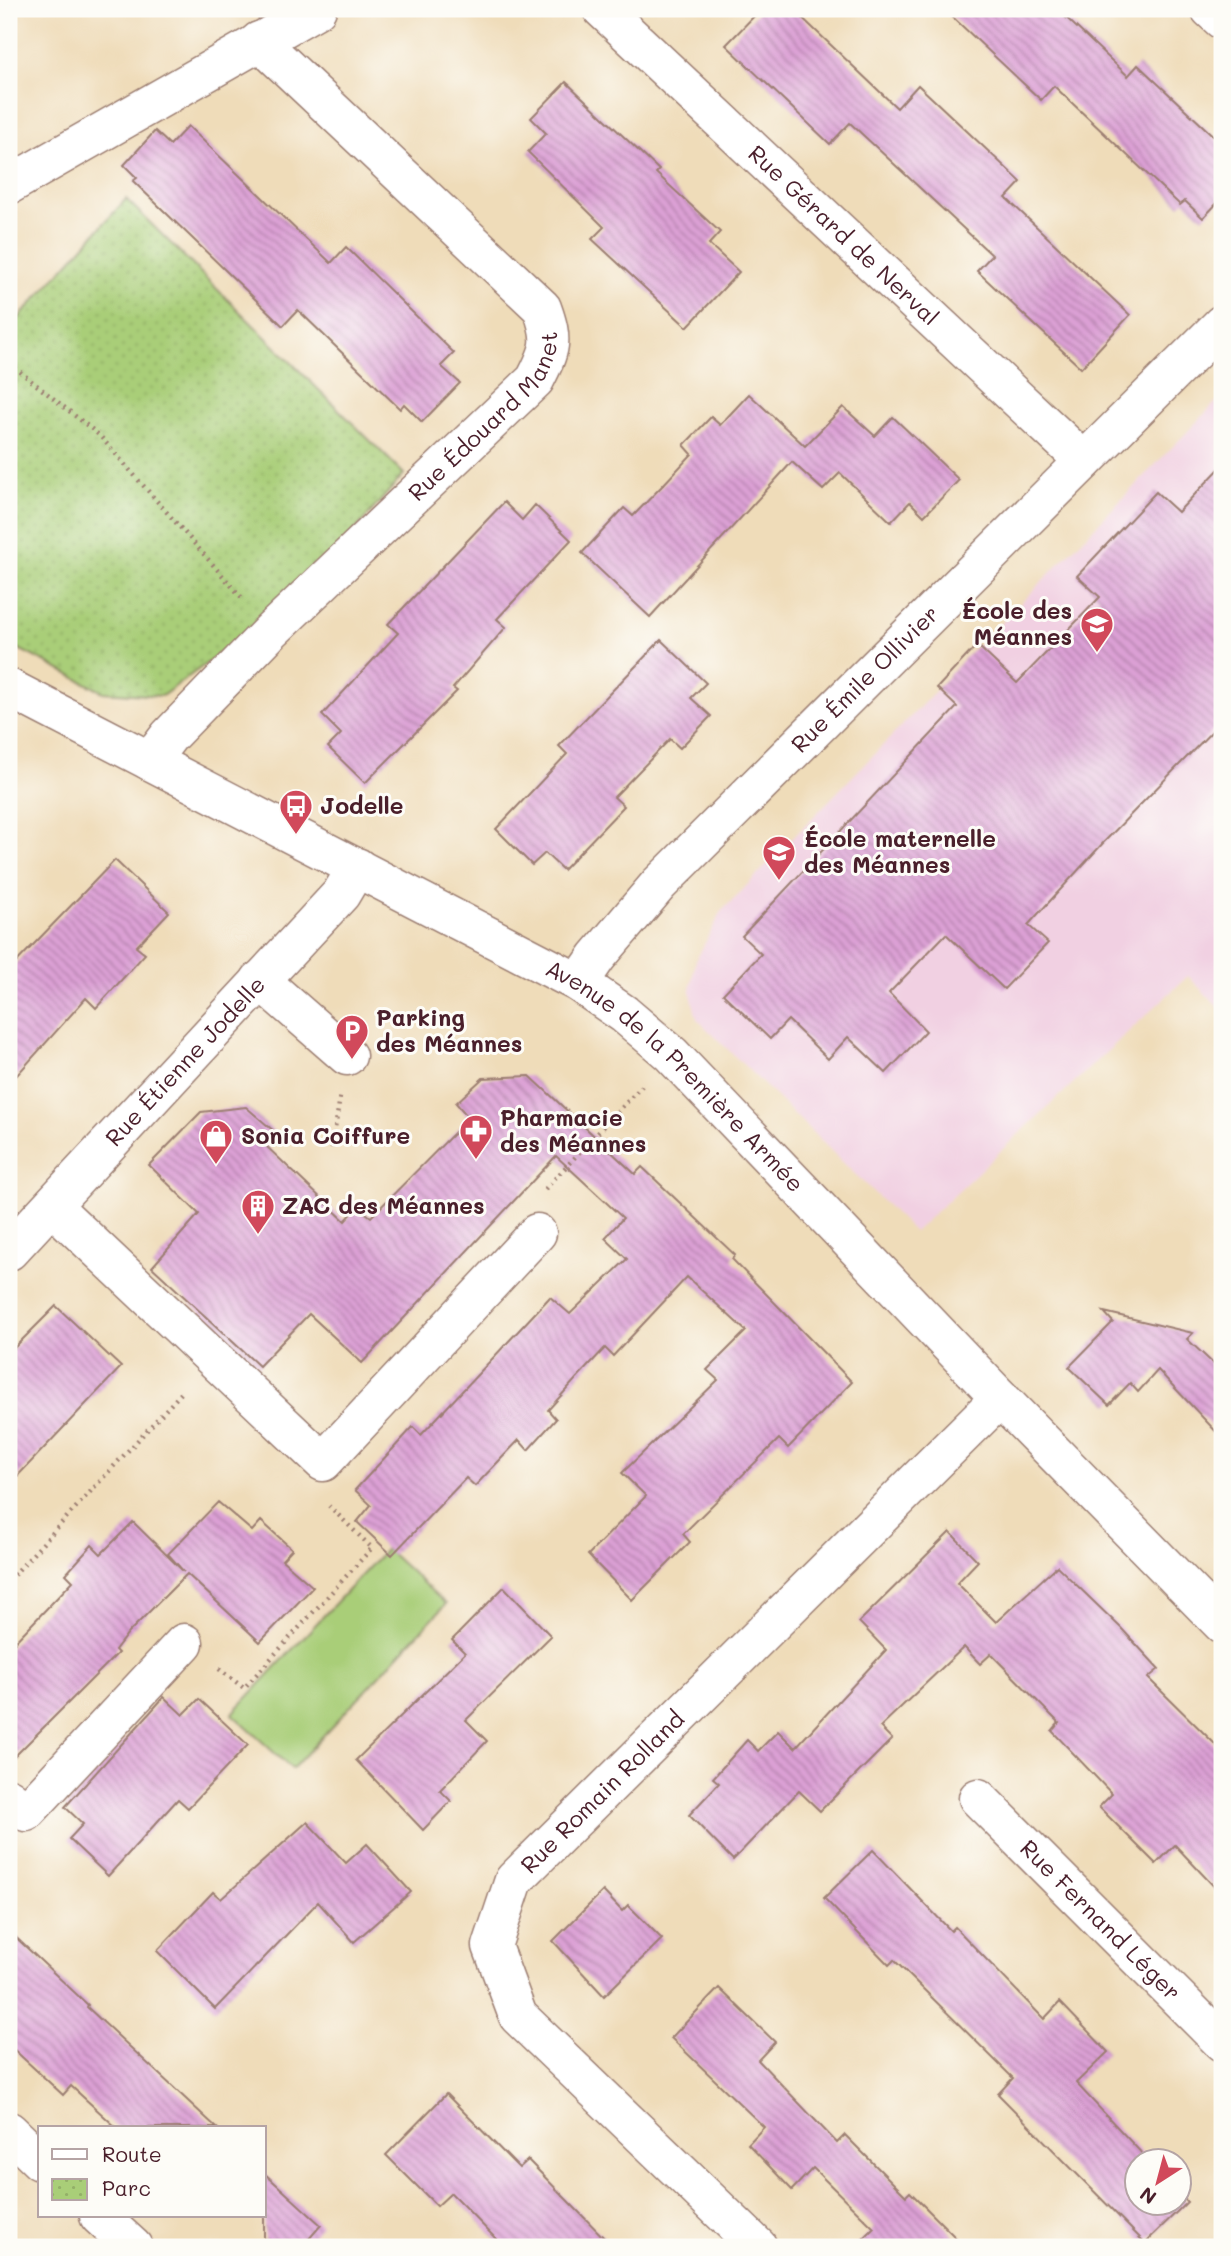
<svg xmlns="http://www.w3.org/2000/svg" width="1231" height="2256" font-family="Mali,sans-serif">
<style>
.built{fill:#f1d0e2}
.grass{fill:#a9ce78;stroke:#7a7652;stroke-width:2}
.park{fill:url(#park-dots);stroke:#7a7652;stroke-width:2}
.building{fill:url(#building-back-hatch)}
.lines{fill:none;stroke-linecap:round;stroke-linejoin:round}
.minor-casing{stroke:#9c7e72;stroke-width:41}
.path{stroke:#9c7e72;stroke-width:4.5;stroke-dasharray:2 5;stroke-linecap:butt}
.minor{stroke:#fff;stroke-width:38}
.labels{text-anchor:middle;stroke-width:6;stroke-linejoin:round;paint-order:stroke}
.street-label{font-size:23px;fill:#4a1f2b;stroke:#fdfcf7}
.poi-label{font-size:23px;font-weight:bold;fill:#4a1f2b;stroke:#fdfcf7;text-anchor:start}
</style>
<defs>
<pattern id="park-dots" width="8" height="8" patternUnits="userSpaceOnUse" patternTransform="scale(1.75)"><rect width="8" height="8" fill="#a9ce78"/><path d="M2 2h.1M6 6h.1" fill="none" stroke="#93b068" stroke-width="1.8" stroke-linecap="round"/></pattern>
<pattern id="building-back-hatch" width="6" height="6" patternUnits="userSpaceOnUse" patternTransform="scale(1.75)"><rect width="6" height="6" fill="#dca0d5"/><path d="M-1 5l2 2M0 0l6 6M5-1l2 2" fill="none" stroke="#b482ad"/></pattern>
</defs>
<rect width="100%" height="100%" fill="#fdfcf7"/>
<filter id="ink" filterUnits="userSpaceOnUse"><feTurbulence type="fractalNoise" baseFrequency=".0143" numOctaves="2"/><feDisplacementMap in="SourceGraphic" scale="14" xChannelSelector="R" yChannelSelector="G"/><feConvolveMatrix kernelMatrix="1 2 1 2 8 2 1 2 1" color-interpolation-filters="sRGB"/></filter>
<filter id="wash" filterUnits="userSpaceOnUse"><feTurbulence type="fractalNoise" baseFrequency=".00686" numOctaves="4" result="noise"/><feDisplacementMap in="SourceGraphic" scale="28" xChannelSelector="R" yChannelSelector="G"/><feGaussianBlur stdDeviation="1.57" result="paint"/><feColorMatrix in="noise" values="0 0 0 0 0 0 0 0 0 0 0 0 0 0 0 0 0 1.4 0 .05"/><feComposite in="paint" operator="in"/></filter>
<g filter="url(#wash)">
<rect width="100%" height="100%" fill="#efdcb9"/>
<path class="built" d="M1222 396V1011L1188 976 914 1232 697 1019 690 990 696 960 722 911Z"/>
<path class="grass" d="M386 1549 446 1604 292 1769 232 1714Z"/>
<path class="park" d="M126 199 404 474 296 598 162 696 103 692 9 644V329Z"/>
<g id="blocks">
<g class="building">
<path d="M761 9H793L897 108 918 85 1021 182 1006 198 1130 315 1081 368 977 271 992 255 850 123 830 144 726 45Z"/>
<path d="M944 9H1057L1128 76 1138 65 1222 144V198L1203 218 1185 201 1180 205 1054 86 1041 100Z"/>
<path d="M566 82 659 170 656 173 720 232 709 244 739 272 687 327 592 239 604 227 528 152 546 133 531 118Z"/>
<path d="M188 126 331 263 346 247 454 353 441 366 460 383 422 422 404 404 400 409 298 310 283 326 133 181 137 178 124 165 155 131 170 145Z"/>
<path d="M749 394 805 446 843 407 875 436 893 417 959 480 924 516 910 502 891 522 840 473 823 490 792 462 650 617 582 553 624 508 633 516 663 485 692 454 684 445 711 417 720 425Z"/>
<path d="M1222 466V721L1104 842 1028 925 1048 943 1004 989 946 934 889 993 926 1031 886 1073 848 1037 828 1059 788 1020 770 1039 723 994 761 954 742 936 957 707 937 688 977 645 1017 683 1100 597 1077 576 1156 492 1178 512Z"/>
<path d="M504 502 522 520 535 505 571 540 497 619 506 627 453 688 457 691 365 783 328 747 341 734 322 715 398 633 388 624Z"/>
<path d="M661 640 706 683 691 698 711 716 680 748 670 739 614 797 624 806 563 870 545 853 532 865 496 829 567 754 559 746Z"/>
<path d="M115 860 169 912 136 947 145 954 96 1008 86 998 9 1084V970Z"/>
<path d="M530 1076 635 1174 642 1167 735 1255 732 1259 852 1382 788 1448 779 1439 683 1534 690 1542 632 1600 588 1555 646 1496 622 1473 718 1380 707 1370 746 1331 687 1277 613 1356 605 1348 576 1379 548 1410 556 1419 528 1450 519 1440 475 1486 466 1478 392 1555 357 1522 371 1505 355 1490 413 1427 421 1435 550 1297 570 1314 627 1259 605 1238 623 1218 556 1156 362 1363 309 1314 259 1366 152 1267 199 1214 149 1165 201 1112 246 1107 276 1133 266 1146 345 1221 358 1207 371 1217 469 1118 456 1103 483 1078Z"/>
<path d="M56 1306 121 1367 9 1485V1353Z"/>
<path d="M1104 1312 1193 1333 1187 1339 1222 1372V1438L1158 1370 1138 1392 1130 1383 1109 1405 1069 1367 1113 1322Z"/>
<path d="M218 1502 252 1531 261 1521 292 1549 282 1560 313 1587 260 1642 187 1574 128 1633 115 1650 118 1653 9 1762V1648L73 1581 66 1574 92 1545 101 1554 133 1522 184 1572 168 1554Z"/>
<path d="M950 1532 978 1561 957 1583 996 1622 1057 1566 1121 1628 1159 1669 1148 1678 1222 1751V1895L1175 1845 1156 1864 1099 1807 1112 1794 1052 1731 1059 1723 991 1654 980 1664 964 1647 880 1727 892 1739 820 1811 799 1791 733 1860 689 1815 719 1783 713 1778 747 1740 758 1751 778 1731 795 1748 886 1650 859 1622Z"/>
<path d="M504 1587 551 1636 466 1720 487 1741 440 1790 451 1801 423 1830 356 1760 465 1653 452 1640Z"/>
<path d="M164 1697 183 1715 199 1699 248 1745 188 1808 178 1799 108 1876 69 1839 83 1824 65 1807Z"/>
<path d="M307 1822 346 1863 367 1844 411 1892 354 1942 318 1902 215 2009 157 1951 213 1892 221 1899Z"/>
<path d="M873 1850 951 1931 955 1927 1044 2019 1060 2002 1108 2052 1076 2083 1149 2161H1137V2203H1179V2193L1187 2202 1145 2243 998 2094 1013 2078 894 1960 889 1965 824 1898Z"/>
<path d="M603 1891 622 1911 628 1905 662 1939 604 1996 553 1941Z"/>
<path d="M9 1931 88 2005 87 2007 217 2128H117L71 2086 63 2095 9 2045Z"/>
<path d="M719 1988 775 2042 758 2060 837 2143 845 2135 906 2196 910 2192 965 2247H855L874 2228 813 2168 792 2190 748 2144 764 2127 671 2038Z"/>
<path d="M446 2094 519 2168 528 2160 613 2247H504L451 2193 437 2206 386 2155Z"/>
<path d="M264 2173 321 2225 302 2247H264Z"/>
</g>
</g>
</g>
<g filter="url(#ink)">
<use href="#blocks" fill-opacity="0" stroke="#9c7e72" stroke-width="2"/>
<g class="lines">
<defs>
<g id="minor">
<path id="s1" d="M602 9 1084 461"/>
<path d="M1210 9 1222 20"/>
<path d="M9 185 317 9"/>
<path id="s2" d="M9 688 579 983 624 1014 671 1054 1000 1398 1222 1624"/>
<path id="s3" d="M150 761 169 736 271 631 535 380C551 349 554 341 542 308L259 41"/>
<path d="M260 980 347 1056"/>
<path id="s4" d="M579 983 597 957 659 884 1222 324"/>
<path d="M52 1206 323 1462 537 1233"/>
<path id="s5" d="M9 1251 341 894 357 867"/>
<path d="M9 1798 26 1812 184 1643"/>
<path id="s6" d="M978 1798 1222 2042"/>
<path d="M9 2131 40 2161"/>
<path d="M99 2216 133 2247"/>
<path id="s7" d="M758 2247 518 2016 492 1946 514 1880 1000 1398"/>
</g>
</defs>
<use href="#minor" class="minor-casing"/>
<g class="path">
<path d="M9 363 99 435 243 599"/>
<path d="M332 1148 340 1097"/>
<path d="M545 1189 642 1086"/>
<path d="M9 1580 184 1390"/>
<path d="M219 1669 244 1688 372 1548 329 1506"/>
</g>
<use href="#minor" class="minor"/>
</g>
</g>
<defs>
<symbol id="school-pin" viewBox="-11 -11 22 30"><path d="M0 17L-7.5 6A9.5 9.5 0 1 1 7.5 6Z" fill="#d1495b" stroke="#fdfcf7"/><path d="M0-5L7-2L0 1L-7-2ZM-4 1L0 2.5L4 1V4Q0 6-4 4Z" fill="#fff"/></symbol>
<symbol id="bus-pin" viewBox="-11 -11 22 30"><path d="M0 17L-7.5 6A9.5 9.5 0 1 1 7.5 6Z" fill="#d1495b" stroke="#fdfcf7"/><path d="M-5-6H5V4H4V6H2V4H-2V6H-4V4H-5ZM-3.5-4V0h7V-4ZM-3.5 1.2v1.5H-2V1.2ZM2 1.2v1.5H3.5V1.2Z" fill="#fff"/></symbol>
<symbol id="parking-pin" viewBox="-11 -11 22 30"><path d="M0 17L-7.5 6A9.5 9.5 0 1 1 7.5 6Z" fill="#d1495b" stroke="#fdfcf7"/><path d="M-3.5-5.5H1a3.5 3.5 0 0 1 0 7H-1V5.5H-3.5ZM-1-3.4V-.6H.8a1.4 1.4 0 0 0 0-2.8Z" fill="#fff"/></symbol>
<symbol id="pharmacy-pin" viewBox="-11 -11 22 30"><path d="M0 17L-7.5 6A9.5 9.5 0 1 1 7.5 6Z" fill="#d1495b" stroke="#fdfcf7"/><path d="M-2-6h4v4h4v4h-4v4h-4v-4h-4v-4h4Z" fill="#fff"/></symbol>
<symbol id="shop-pin" viewBox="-11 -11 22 30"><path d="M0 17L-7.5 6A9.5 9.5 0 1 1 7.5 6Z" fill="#d1495b" stroke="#fdfcf7"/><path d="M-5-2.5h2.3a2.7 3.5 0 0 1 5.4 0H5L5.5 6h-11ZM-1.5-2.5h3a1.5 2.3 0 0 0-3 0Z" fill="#fff"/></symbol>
<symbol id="building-pin" viewBox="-11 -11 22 30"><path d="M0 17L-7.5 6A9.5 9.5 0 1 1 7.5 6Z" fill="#d1495b" stroke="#fdfcf7"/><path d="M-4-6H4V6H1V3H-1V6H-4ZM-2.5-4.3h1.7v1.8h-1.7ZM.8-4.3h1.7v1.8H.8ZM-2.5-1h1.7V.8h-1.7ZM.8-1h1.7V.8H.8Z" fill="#fff"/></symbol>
</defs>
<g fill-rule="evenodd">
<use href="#school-pin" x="1078" y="605" width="38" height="52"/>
<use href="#bus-pin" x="277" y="787" width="38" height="52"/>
<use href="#school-pin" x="760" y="833" width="38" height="52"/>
<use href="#parking-pin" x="333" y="1012" width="38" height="52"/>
<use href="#pharmacy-pin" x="457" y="1112" width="38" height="52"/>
<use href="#shop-pin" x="197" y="1117" width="38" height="52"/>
<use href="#building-pin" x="239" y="1187" width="38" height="52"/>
</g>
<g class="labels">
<g class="street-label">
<text dy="8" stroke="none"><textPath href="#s1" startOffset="331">Rue Gérard de Nerval</textPath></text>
<text dy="8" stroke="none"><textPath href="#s3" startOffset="483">Rue Édouard Manet</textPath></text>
<text dy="8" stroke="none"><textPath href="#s4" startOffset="418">Rue Émile Ollivier</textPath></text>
<text dy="8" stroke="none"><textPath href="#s5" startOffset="259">Rue Étienne Jodelle</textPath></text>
<text dy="8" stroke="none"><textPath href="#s2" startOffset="775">Avenue de la Première Armée</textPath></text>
<text dy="8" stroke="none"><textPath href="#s7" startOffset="602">Rue Romain Rolland</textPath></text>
<text dy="8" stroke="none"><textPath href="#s6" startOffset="173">Rue Fernand Léger</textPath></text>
</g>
<g class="poi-label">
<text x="1072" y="619" text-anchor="end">École des<tspan x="1072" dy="26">Méannes</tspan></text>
<text x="320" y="814">Jodelle</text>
<text x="804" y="847">École maternelle<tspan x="804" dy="26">des Méannes</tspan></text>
<text x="376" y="1026">Parking<tspan x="376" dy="26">des Méannes</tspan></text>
<text x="500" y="1126">Pharmacie<tspan x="500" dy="26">des Méannes</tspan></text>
<text x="241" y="1144">Sonia Coiffure</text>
<text x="282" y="1214">ZAC des Méannes</text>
</g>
</g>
<rect width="1231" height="2256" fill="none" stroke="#fdfcf7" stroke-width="35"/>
<rect x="38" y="2126" width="228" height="91" fill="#fdfcf7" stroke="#b5a4a5" stroke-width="2"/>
<rect x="52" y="2149" width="35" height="10" fill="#ffffff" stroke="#b5a4a5" stroke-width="2"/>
<text x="102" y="2162" font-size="21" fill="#4a1f2b">Route</text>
<rect x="52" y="2179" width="35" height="21" fill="url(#park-dots)" stroke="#b5a4a5" stroke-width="2"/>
<text x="102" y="2196" font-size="21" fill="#4a1f2b">Parc</text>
<g transform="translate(1158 2182) rotate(216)"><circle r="33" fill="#fdfcf7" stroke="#b5a4a5" stroke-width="2"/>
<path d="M0-5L12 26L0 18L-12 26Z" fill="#d1495b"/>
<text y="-10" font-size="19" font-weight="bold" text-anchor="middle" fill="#4a1f2b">N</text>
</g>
</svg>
